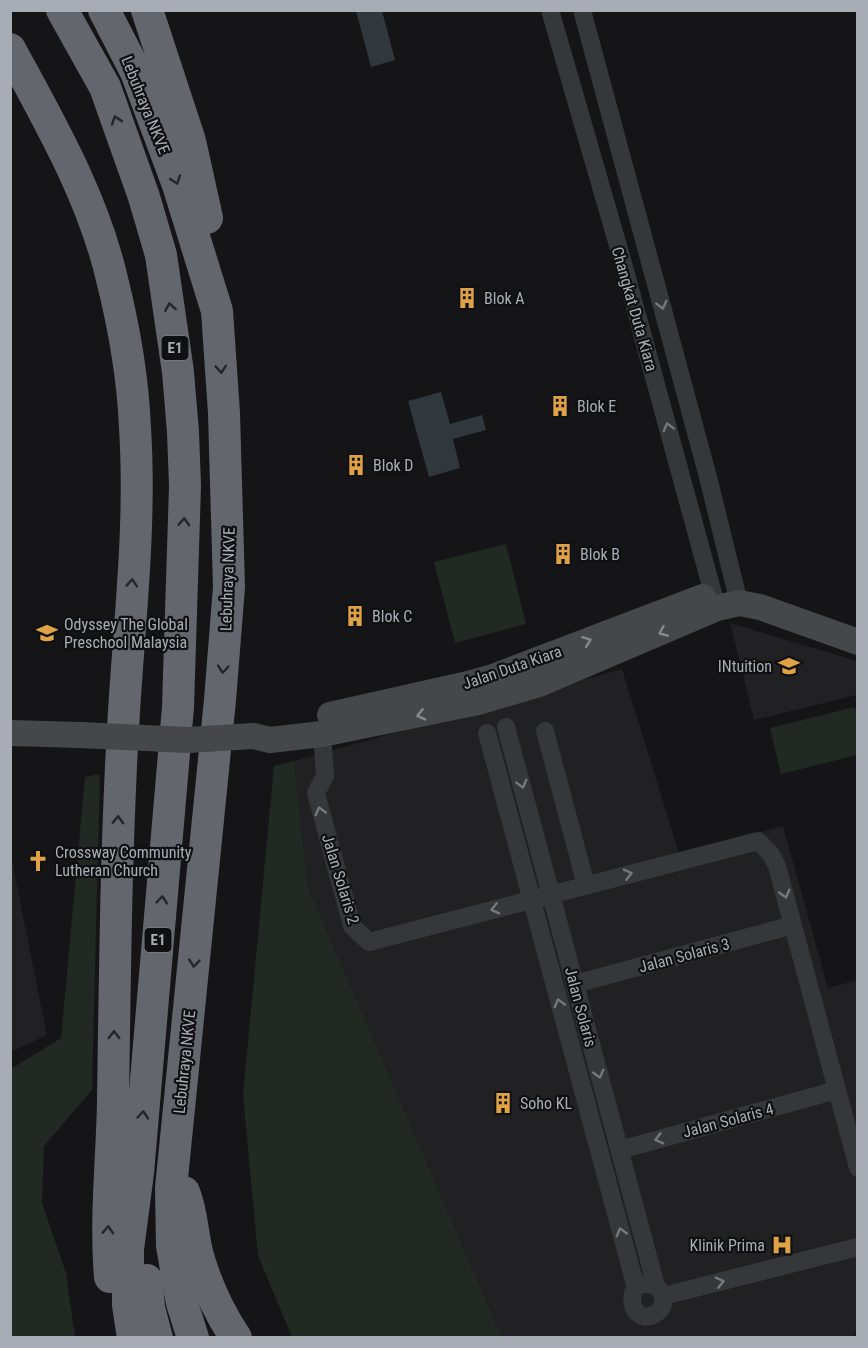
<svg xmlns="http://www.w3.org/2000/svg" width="868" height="1348" font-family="'Roboto Condensed',sans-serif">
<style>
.built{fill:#212123}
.green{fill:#222822}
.water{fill:#30383e}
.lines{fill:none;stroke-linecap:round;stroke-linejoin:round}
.minor{stroke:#36373b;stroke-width:18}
.secondary{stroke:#45474b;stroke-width:26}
.motorway{stroke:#63666c;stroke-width:32}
.secondary-bridge{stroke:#45474b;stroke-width:26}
.oneway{stroke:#252628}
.oneway2{stroke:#75787e}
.oneway3{stroke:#858990}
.labels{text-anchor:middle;stroke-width:4.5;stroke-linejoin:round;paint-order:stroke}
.shield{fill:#101012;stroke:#7a7e84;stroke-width:1.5}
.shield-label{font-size:15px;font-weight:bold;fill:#a8adb5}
.street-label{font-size:16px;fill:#a8adb5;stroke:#101012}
.poi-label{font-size:16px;fill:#a8adb5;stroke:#101012;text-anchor:start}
</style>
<rect width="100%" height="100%" fill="#151517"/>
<g class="built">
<path d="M730 623 857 661V695L754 720Z"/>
<path d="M622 669 679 853 783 826 828 988 857 980V1331L851 1338 502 1337 308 887 294 761Z"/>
<path d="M11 856 47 1035 11 1052H10Z"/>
</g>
<g class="green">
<path d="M506 544 526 624 455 643 434 562Z"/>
<path d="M855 707 858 718 857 755 781 774 770 728Z"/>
<path d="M294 761 308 887 502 1337H292L258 1256 243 1095 274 766Z"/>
<path d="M100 774 92 1090 44 1146 42 1203 66 1273 75 1337H11V1069L61 1038 85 777Z"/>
</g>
<g class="water">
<path d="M356 11H382L395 60 371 67Z"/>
<path d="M441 392 450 424 482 415 486 430 453 439 460 468 429 477 408 401Z"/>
</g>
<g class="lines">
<g class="minor">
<path d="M550 10 621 256 717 608"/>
<path d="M582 10 708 477 739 603"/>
<path d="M506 727 656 1286C665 1294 667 1307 655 1314 627 1329 622 1272 656 1286"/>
<path d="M545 731 586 885"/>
<path d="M487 733 636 1288"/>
<path d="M322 734 325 776 316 793 352 926 369 942 758 841 770 853 777 866 858 1168"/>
<path d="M575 984 793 925"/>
<path d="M620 1150 837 1090"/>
<path d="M663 1296 858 1247"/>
</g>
<g class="secondary">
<path d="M330 715 468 684 493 677 703 597"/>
<path d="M10 733 80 735"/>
<path d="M253 736 270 740 322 734 478 702 539 684 717 608 739 603 760 607 858 642"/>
</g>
<g class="motorway">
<path d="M62 10 105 87 144 197 161 255 178 372 183 432 185 486 178 707 138 1173 128 1249V1305L133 1338"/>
<path d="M104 10 136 72 178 185 217 311 224 413 229 587 220 700 171 1188 172 1246 182 1303 193 1338"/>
<path d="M147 10 190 141 207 218"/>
<path d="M10 49C50 123 93 197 112 279 124 327 133 379 135 428 141 522 130 617 124 711 116 841 115 971 113 1101 112 1160 105 1218 110 1277"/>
<path d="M184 1192C192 1211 192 1231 197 1252 205 1282 218 1311 236 1338"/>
<path d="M147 1280 149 1308 157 1338"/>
</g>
<path class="secondary-bridge" d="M80 735 188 740 253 736"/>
</g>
<defs><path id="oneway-chevron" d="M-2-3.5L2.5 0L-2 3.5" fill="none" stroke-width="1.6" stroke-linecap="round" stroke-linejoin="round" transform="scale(1.5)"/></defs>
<g class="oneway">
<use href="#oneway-chevron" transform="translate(116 120) rotate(-109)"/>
<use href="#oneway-chevron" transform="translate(176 180) rotate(70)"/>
<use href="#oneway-chevron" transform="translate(170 307) rotate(-99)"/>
<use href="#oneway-chevron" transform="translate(221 369) rotate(86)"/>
<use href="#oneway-chevron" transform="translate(184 522) rotate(-88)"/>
<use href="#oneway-chevron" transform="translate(132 583) rotate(-86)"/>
<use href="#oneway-chevron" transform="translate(223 669) rotate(95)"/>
<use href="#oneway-chevron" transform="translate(118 820) rotate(-88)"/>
<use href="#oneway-chevron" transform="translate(162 900) rotate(-85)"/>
<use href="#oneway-chevron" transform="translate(194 963) rotate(96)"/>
<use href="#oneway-chevron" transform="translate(114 1035) rotate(-90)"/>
<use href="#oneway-chevron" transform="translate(143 1115) rotate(-85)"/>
<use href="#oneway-chevron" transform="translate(108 1230) rotate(-88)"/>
</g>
<g class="oneway2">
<use href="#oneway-chevron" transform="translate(662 305) rotate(75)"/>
<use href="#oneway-chevron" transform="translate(668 427) rotate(-105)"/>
<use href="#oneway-chevron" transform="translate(522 784) rotate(75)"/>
<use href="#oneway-chevron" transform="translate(320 811) rotate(-105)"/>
<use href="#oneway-chevron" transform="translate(628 874) rotate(-14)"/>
<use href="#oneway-chevron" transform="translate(785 894) rotate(75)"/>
<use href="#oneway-chevron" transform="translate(495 909) rotate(166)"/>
<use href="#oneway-chevron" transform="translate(559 1003) rotate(-105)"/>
<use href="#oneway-chevron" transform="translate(599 1074) rotate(75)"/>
<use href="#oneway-chevron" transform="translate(659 1139) rotate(165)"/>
<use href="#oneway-chevron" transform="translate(621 1232) rotate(-105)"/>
<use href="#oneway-chevron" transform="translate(720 1282) rotate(-14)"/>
</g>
<g class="oneway3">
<use href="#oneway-chevron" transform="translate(663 632) rotate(156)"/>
<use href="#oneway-chevron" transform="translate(587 641) rotate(-21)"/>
<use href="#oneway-chevron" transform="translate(421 715) rotate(167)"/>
</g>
<defs>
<symbol id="building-bare" viewBox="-9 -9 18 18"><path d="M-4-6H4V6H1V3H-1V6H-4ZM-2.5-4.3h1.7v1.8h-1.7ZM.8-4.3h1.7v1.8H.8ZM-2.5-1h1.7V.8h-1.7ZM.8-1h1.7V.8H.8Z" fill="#dfa345" stroke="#101012" stroke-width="2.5" paint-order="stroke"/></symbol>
<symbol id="school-bare" viewBox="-9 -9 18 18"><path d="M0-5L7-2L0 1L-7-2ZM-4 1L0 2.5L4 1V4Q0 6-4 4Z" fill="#dfa345" stroke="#101012" stroke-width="2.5" paint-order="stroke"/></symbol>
<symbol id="church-bare" viewBox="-9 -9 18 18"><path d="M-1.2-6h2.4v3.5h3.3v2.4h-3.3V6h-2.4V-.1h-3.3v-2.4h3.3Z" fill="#dfa345" stroke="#101012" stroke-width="2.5" paint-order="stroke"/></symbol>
<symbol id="hospital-bare" viewBox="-9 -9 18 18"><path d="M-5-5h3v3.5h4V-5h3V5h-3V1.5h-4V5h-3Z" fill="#dfa345" stroke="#101012" stroke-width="2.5" paint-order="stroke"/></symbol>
</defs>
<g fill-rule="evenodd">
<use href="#building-bare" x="452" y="283" width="30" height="30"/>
<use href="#building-bare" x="545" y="391" width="30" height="30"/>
<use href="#building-bare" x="341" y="450" width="30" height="30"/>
<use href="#building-bare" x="548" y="539" width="30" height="30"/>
<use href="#building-bare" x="340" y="601" width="30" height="30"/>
<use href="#school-bare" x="32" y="618" width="30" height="30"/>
<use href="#school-bare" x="774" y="651" width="30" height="30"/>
<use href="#church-bare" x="23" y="846" width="30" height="30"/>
<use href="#building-bare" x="488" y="1088" width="30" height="30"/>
<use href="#hospital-bare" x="767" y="1230" width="30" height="30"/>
</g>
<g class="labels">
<g class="shield">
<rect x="161.5" y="336" width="27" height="24" rx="4.5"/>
<rect x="144.5" y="928" width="27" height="24" rx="4.5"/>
</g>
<g class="shield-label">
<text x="175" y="353">E1</text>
<text x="158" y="945">E1</text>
</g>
<g class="street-label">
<text transform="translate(146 105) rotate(68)" y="6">Lebuhraya NKVE</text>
<text transform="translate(635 309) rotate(74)" y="6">Changkat Duta Kiara</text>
<text transform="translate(227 579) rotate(-88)" y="6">Lebuhraya NKVE</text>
<text transform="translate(512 667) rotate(-19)" y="6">Jalan Duta Kiara</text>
<text transform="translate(341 879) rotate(73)" y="6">Jalan Solaris 2</text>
<text transform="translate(684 955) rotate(-15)" y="6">Jalan Solaris 3</text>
<text transform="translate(581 1007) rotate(75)" y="6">Jalan Solaris</text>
<text transform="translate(184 1062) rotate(-84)" y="6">Lebuhraya NKVE</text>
<text transform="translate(728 1120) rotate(-15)" y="6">Jalan Solaris 4</text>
</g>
<g class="poi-label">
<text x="484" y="304">Blok A</text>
<text x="577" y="412">Blok E</text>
<text x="373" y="471">Blok D</text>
<text x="580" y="560">Blok B</text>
<text x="372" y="622">Blok C</text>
<text x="64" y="630">Odyssey The Global<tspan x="64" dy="18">Preschool Malaysia</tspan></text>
<text x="772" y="672" text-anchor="end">INtuition</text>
<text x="55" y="858">Crossway Community<tspan x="55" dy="18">Lutheran Church</tspan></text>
<text x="520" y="1109">Soho KL</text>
<text x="765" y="1251" text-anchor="end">Klinik Prima</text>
</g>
</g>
<rect width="868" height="1348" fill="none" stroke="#a8adb5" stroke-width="24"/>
</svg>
